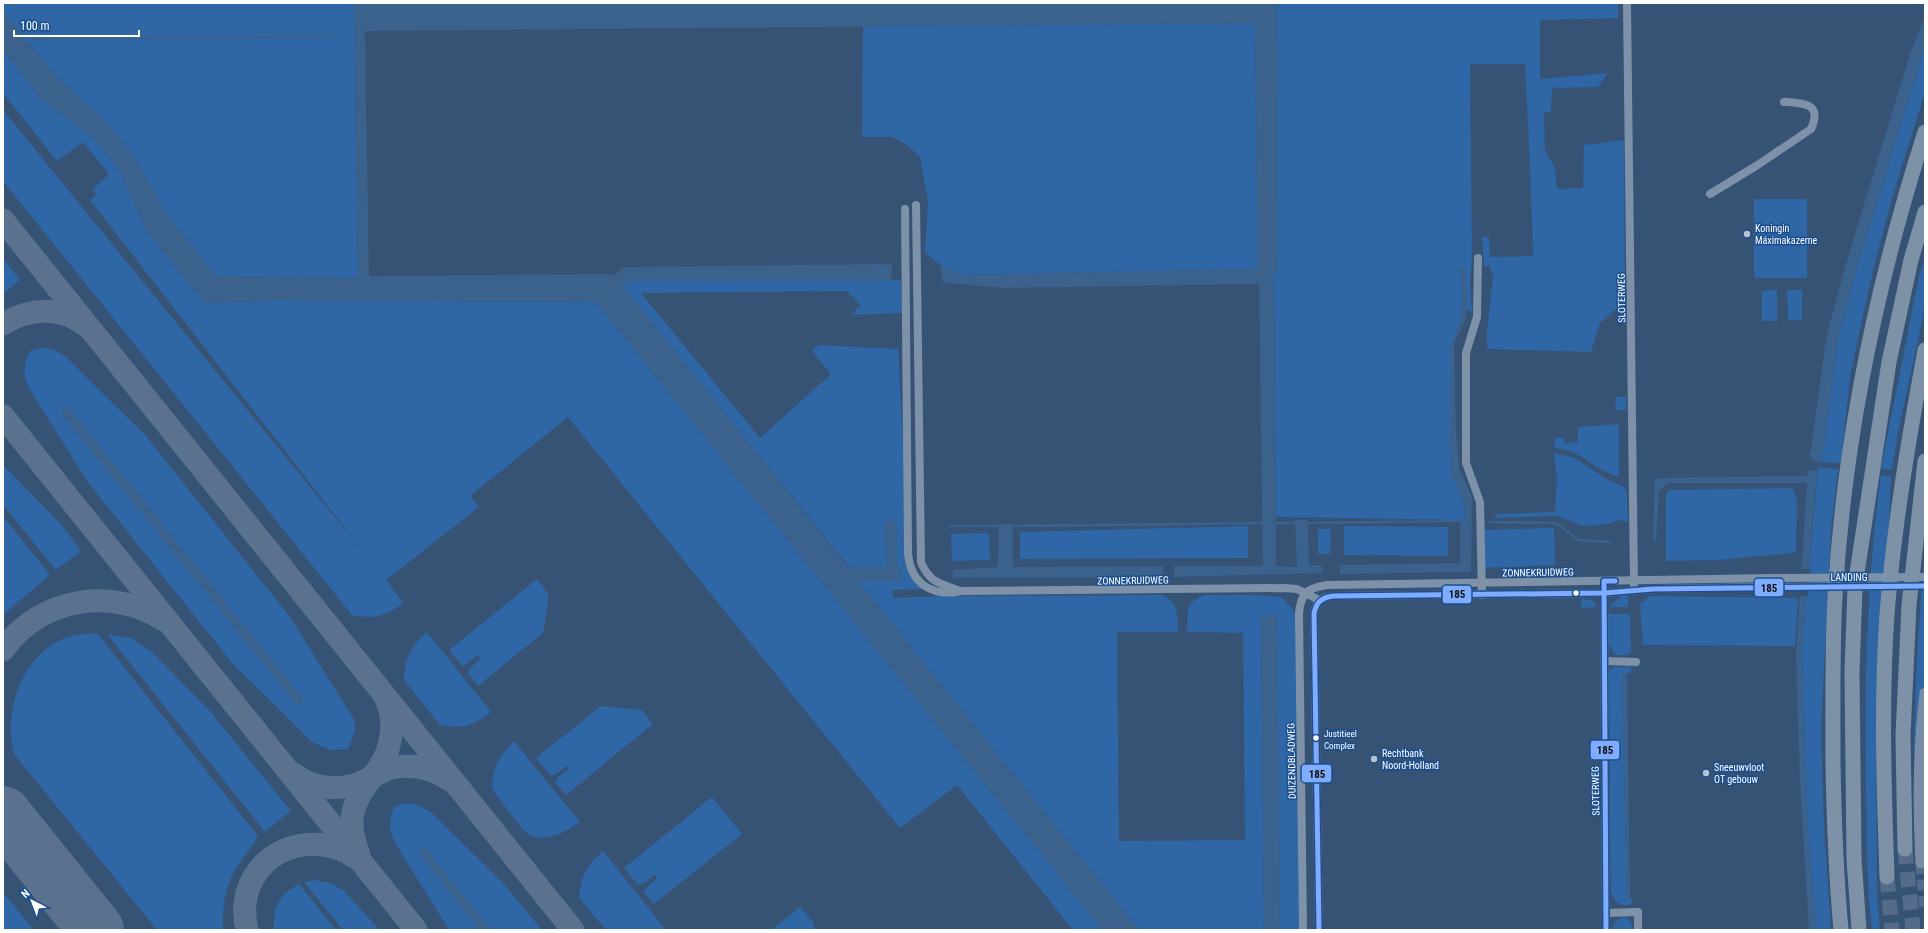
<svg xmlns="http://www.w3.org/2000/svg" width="1928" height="933" font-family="'Roboto Condensed',sans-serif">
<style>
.green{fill:#2f66a5}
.water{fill:#3b618d}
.pier{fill:#365274}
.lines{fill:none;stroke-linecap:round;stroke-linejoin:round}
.stream{stroke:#3b618d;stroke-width:2.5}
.taxiway{stroke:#5a728e;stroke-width:23}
.runway{stroke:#5a728e;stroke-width:56}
.secondary-tunnel{stroke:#546c89;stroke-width:11;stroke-dasharray:11 5.5;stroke-linecap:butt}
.highway-tunnel{stroke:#546c89;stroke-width:15;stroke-dasharray:15 8;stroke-linecap:butt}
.street{stroke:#7d92a8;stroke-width:8}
.secondary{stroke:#798da4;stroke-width:11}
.highway{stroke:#7e92a7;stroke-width:15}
.street-bridge{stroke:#7d92a8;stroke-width:8}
.bus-1-casing{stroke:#1b4f8f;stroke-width:8}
.bus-1{stroke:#80acff;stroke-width:5}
.poi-dot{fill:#b9c2ce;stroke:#1b4f8f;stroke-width:1.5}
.bus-dot{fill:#fff;stroke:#1b4f8f;stroke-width:1.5}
.labels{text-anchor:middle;stroke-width:3;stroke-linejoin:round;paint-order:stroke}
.bus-label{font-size:9px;fill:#fff;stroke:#1b4f8f;text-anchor:start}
.poi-label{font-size:10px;fill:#fff;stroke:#1b4f8f;text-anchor:start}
.street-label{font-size:10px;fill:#fff;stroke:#1b4f8f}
.line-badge{stroke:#1b4f8f;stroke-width:1.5}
.pale-badge-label{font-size:11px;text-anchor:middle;font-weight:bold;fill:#111}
</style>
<rect width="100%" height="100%" fill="#365274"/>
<g class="green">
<path d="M3 3H354L358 278 216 276 168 217 136 160 103 119 57 78 3 12Z"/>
<path d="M364 3H481L364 4Z"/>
<path d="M1277 3H1618V18L1540 20V79L1608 73 1598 87 1552 88 1551 112H1544L1545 151 1555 168 1557 189 1583 188 1584 145 1624 140 1625 301 1600 323 1591 352 1487 349V331L1493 276 1489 265 1484 267 1482 237H1489L1490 257 1533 256 1530 166 1525 64H1470L1472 259 1470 283 1472 313 1467 309 1465 267H1460L1463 302 1460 323 1450 349V442L1452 476 1464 503 1465 520 1276 517 1274 273 1278 269Z"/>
<path d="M1255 23 1258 269 961 275 940 265 925 252 928 201 920 157 907 145 892 137H862L863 26Z"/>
<path d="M1925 46V92L1893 195 1875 262 1858 338 1850 377 1841 463 1815 462 1822 460 1838 340 1856 271Z"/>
<path d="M3 50 42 99 96 140 120 171 147 231 205 303 277 300 596 302 1103 930H1073L957 785 900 828 568 417 470 496 479 507 386 580 403 603C387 617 372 619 352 615L3 181V110L368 558 90 200 96 195 93 189 109 174 83 142 57 161 3 93Z"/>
<rect x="1754" y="199" width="53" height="79"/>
<path d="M3 258 20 280 3 294Z"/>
<path d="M1925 258V308L1898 432 1892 470 1881 468 1919 276Z"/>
<path d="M616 279 901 280 902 313 851 315 861 305 847 291 641 293 760 438 831 374 812 351 819 345 898 349 903 440 904 560 908 570 925 589 892 590 893 598 936 596 1162 595C1180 603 1177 615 1178 632H1117L1119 841 1245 840 1243 633 1187 632 1188 609 1194 600 1204 595H1259L1281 597 1292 608 1296 618 1299 930H1280L1277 615 1261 616 1264 930H1139L857 580 897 568V521L885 525 887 567H849Z"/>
<path d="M1777 290V321H1762V291Z"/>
<path d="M1787 290H1802V320L1788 321Z"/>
<path d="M46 348 57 351 66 357 146 436 290 617 355 721V731L348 749 330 750 312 742 233 664 87 481 29 388C23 375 23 366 29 352L36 349Z"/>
<path d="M1616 397H1626V410H1615Z"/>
<path d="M1619 424V477C1595 471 1580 449 1554 448L1555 438H1564L1565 443 1578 442V427Z"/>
<path d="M1554 453 1575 458 1605 478 1624 487 1627 492 1628 522 1619 520 1608 524 1582 526 1558 516 1493 518 1497 514 1555 512 1557 479Z"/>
<path d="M3 465 61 524 81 551 56 570 3 505Z"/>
<path d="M1818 467 1838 469 1831 530 1821 730 1824 827 1831 930H1816L1807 811 1802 649Z"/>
<path d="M1881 475 1891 476 1888 546 1879 641 1876 727 1877 896 1880 930H1872C1866 883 1867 836 1866 788 1864 686 1867 576 1881 475Z"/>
<path d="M1792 488 1797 500 1796 550 1794 553 1718 560 1666 561V495L1669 490Z"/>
<path d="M3 516 50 575 3 615Z"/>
<path d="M1248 526V558L1020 559V532Z"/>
<path d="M1344 526 1448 527V556L1344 555Z"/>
<path d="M1554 528 1555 565 1478 568 1477 530Z"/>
<path d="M1318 529H1331L1330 554H1318Z"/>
<path d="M989 533 990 560 952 561 951 534Z"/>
<path d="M1925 549V672L1914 810C1913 722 1917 636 1925 549Z"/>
<path d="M537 579 549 595 543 633 478 686 467 672 480 658 478 655 467 664 462 666 449 650Z"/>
<path d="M1622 596H1628V607H1610L1612 603Z"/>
<path d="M1650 596 1798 598 1795 646 1643 645 1640 604Z"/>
<path d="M1582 599 1592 600 1597 607 1581 608Z"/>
<path d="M1608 614H1630L1631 653 1626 655H1616C1605 644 1608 629 1608 614Z"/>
<path d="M427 632 491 712C473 726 463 729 440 725L404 680C405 658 410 647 427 632Z"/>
<path d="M97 633 258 836C253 847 245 854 239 864 225 884 222 906 223 930H157L14 754C2 710 24 648 72 636 80 634 89 634 97 633Z"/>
<path d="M107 634 131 638 151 651 209 710 291 811 265 832Z"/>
<path d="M1613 667H1631V673H1622L1627 899H1632V903L1628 905H1621L1614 899 1611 892 1609 670Z"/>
<path d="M601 706 642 710 653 724 566 795 555 782 558 777 569 769 567 766 556 774 551 776 536 758Z"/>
<path d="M514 741 580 822C567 831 543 845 527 833 519 827 500 799 492 789 493 766 498 758 514 741Z"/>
<path d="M712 797 742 834 654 904 643 891 657 878 655 875 644 883 638 885 624 868Z"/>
<path d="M402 804C414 803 421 806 432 813L505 885 542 930H449L395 843C389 830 388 821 394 807Z"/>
<path d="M603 851 666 930H606L579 898C581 875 586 866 603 851Z"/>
<path d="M315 880 330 883 343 890 380 930H343L304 882Z"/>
<path d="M299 884 336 930H274C273 907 278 896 299 884Z"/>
<path d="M3 892 34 930H3Z"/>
<path d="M800 907 813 922 815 930H771Z"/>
<path d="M1626 917 1630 920 1633 930H1612L1614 923 1621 918Z"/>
</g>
<g class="water">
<path d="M354 3H1277L1278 269 1274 273 1276 566 1297 567 1295 520H1308L1309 565 1322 566 1323 573 1174 577V566H1263L1259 284 1006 288 943 283 940 265 961 275 1258 269 1255 23 365 31 369 276 606 274 614 276 624 267 892 264 891 281H630L623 287 848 567H887L885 525 887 521H897V567L901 569V581H858L1139 930H1103L596 302 277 300 205 303 147 231 120 171 96 140 42 99 3 50V12L57 78 103 119 136 160 168 217 216 276 358 278Z"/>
<path d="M1925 15V46L1856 271 1838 340 1822 460 1815 461 1810 457 1826 338 1845 267 1910 54Z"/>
<path d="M1460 267H1465L1467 309 1464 323 1454 344 1456 433 1460 473 1466 483 1472 499 1471 572 1340 574V565L1460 563V520L1465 519 1464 503 1452 476 1450 442V349L1460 323 1463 302Z"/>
<path d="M67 407 70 409 302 697 303 700 301 703 296 704 63 416 62 410Z"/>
<path d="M1815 470 1817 471 1802 649 1807 811 1816 930H1809L1800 782 1796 655 1807 483H1667L1659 491 1656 541 1653 540 1655 478 1807 476 1808 471Z"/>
<path d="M999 524H1013V567L1163 566V577L953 578V570L998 567Z"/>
<path d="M1277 615 1280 930H1264L1261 616Z"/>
<path d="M1622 673H1627L1630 899H1627Z"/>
<path d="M423 848 427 850 491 930H480L421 856 420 850Z"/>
</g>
<path class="pier" d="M1800 569H1811L1808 596H1799Z"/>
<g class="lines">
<g class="stream">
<path d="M32 39 334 36"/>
<path d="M1490 522 1552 523 1559 525 1578 540 1610 542"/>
<path d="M1274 523H1297"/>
<path d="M1306 523 1461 521"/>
<path d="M950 526H1001"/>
<path d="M1010 526 1265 523"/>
</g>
<g class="taxiway">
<path d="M3 220 573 930"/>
<path d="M3 324C29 308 60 306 85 325"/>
<path d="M3 416 416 930"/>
<path d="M3 650C40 598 110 586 164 620"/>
<path d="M294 774C312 789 342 792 364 781 373 777 381 771 391 768 412 764 433 768 450 780"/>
<path d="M3 813 5 817"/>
<path d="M359 855C355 844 351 832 352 820 353 798 369 783 380 766 392 747 396 720 386 699"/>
<path d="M247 930C245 921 244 912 245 903 252 849 314 828 356 858"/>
</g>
<path class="runway" d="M3 814 96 930"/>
<path class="secondary-tunnel" d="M1921 863 1925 910"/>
<g class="highway-tunnel">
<path d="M1905 849 1913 930"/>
<path d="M1887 877 1892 930"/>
</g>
<g class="street">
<path d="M1627 3 1634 585"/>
<path d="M1710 194 1756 166 1811 129C1823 103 1803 103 1784 102"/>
<path d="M916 205 921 562C930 584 941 583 960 591"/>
<path d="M905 209 908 554C911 584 932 597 961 591L1284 588 1297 589 1319 600"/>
<path d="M1478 258 1477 317 1466 353V463L1480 502 1482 595"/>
<path d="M1604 581 1606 930"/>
<path d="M1604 661 1636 662"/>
<path d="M1607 913 1638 912V930"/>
<path d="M1303 930 1299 613C1301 593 1307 588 1327 585L1773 578"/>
<path d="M1319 930 1314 614C1316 601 1322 597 1334 596L1604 593 1653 589 1772 587"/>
</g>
<path class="secondary" d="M1921 863C1918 806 1918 750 1925 693"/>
<g class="highway">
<path d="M1905 849 1903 736 1909 605 1925 461"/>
<path d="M1887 877C1884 790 1881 701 1887 614 1894 525 1909 437 1925 350"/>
<path d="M1841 930C1836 875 1834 819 1833 764 1833 708 1832 653 1835 597 1844 439 1877 282 1925 132"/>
<path d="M1859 930 1854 859 1852 672 1855 586 1889 362 1911 260 1925 212"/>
</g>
<g class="street-bridge">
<path d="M1773 578 1925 577"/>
<path d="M1772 587 1925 586"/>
</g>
<defs>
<g id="bus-1">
<path d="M1319 930 1314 614C1316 602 1322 597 1334 596L1604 593 1653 589 1925 586"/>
<path d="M1606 930 1604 581H1615"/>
</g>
</defs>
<use href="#bus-1" class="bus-1-casing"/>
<use href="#bus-1" class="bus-1"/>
</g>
<g class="poi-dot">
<circle cx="1747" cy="234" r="4"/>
<circle cx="1374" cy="759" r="4"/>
<circle cx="1706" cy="773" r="4"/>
</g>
<g class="bus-dot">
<circle cx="1576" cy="593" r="3.5"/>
<circle cx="1316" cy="738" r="3.5"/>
</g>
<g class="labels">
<g class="bus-label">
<text x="1324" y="737">Justitieel<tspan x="1324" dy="12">Complex</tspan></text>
</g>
<g class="poi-label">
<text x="1755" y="232">Koningin<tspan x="1755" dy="12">Máximakazerne</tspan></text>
<text x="1382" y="757">Rechtbank<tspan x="1382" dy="12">Noord-Holland</tspan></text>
<text x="1714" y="771">Sneeuwvloot<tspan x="1714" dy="12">OT gebouw</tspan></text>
</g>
<g class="street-label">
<text transform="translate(1621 298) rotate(-91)" y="4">SLOTERWEG</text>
<text transform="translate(1538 572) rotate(-1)" y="4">ZONNEKRUIDWEG</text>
<text x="1849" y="581">LANDING</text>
<text transform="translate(1133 580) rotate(-1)" y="4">ZONNEKRUIDWEG</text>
<text transform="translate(1291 761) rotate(-91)" y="4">DUIZENDBLADWEG</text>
<text transform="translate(1595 791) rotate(-91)" y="4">SLOTERWEG</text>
</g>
</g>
<g class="line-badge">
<rect x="1754" y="578" width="30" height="19" rx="4" fill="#80acff"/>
<rect x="1442" y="585" width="30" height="19" rx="4" fill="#80acff"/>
<rect x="1590" y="740" width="30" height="20" rx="4" fill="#80acff"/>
<rect x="1301" y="764" width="31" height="19" rx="4" fill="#80acff"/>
</g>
<g class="pale-badge-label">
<text x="1769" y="592">185</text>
<text x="1457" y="598">185</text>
<text x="1605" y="754">185</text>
<text x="1317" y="778">185</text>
</g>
<rect width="1928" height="933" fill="none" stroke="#ffffff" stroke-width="8"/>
<g transform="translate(32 901) rotate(318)" stroke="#1b4f8f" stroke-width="3" paint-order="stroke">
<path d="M0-3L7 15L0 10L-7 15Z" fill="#ffffff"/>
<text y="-6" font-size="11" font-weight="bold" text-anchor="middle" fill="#ffffff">N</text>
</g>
<path d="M14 30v6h125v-6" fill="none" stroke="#ffffff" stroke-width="2"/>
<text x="20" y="30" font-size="12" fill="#ffffff" stroke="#1b4f8f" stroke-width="3" paint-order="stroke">100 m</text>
</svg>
